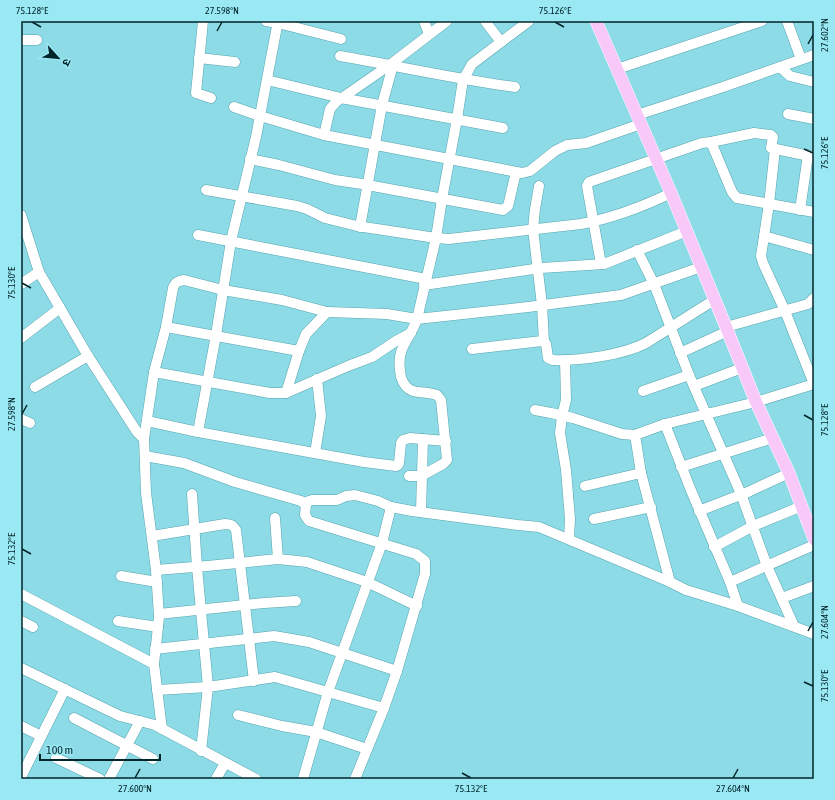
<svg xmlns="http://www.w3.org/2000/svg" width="835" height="800" font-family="'Asap Condensed','Noto Sans Devanagari',sans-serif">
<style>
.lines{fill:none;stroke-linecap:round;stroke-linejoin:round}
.minor-casing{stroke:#56a5af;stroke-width:11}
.major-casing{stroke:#fff;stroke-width:13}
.minor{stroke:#fff;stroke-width:10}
.major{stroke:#f8c9f8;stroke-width:12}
.ticks{fill:none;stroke:#022529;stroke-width:1.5}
.neatline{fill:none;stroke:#022529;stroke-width:1.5}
.ticks-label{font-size:10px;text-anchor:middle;fill:#022529}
</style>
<rect width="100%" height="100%" fill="#8cdbe6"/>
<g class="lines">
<defs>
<g id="minor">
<path d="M203 21 196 93 211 98"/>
<path d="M266 21 278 23 341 39"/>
<path d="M424 21 429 34"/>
<path d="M447 21 391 64 336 102 330 109 324 135 522 173 530 171 555 151 567 145 586 143 641 124"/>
<path d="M485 21 501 42"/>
<path d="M787 21 801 59"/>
<path d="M21 40H37"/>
<path d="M340 56C398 66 456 79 515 87"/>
<path d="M199 58 235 62"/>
<path d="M780 67 790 76 814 82"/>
<path d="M617 69 762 21"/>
<path d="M267 80 341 98 503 128"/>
<path d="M234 107 260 116 324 135"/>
<path d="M788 114 814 119"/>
<path d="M637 115 723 87 814 55"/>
<path d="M711 142 754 133 771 135 773 137 771 148 814 157"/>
<path d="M775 149 769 204 761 256 763 263 785 311 814 384"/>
<path d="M250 159 279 165 335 180 362 184 503 210 508 206 509 202 516 172"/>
<path d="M539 186 535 209 533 229 542 305 544 342"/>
<path d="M206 190 297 206 307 209 325 218 357 226 436 238 449 239 581 224C613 218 642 207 671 193"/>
<path d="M800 210 808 155"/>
<path d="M21 215 39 272 88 356 137 432 144 439"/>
<path d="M360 227 382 105 393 65"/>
<path d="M198 235 426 279"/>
<path d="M764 236 814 250"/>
<path d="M637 250 654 284 689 375 741 494 767 566 794 626"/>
<path d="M601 264 587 186 589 182 702 143 711 142 732 192 737 198 814 212"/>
<path d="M21 284 39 272"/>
<path d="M424 285 541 268 604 264 687 231"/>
<path d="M166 327 299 351"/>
<path d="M726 327 808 304 814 298"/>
<path d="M21 338 60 308"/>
<path d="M472 349 542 341 546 344 548 358 553 360C579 361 623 355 646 343L714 300"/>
<path d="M680 353 728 331"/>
<path d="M565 360 566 400 562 416 560 433 566 470 570 519 569 539"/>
<path d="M154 372 270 393H286L299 351 306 334 327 312 387 314 417 319 528 307 621 295 701 267"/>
<path d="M694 386 742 368"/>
<path d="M35 387 88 356"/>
<path d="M643 391 689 375"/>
<path d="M286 393 348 366 372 357 396 341 411 333"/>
<path d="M535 410 551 413 573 418 622 434 635 435 665 424 756 402 814 384"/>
<path d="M21 419 30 423"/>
<path d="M147 421 198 432 364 462 396 466 398 465 399 463 401 443 403 440 410 438 446 441"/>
<path d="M665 424 690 488 730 582 738 606"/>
<path d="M198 432 216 335 231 241 256 137 278 21"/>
<path d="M635 435 641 473 670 582"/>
<path d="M315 453 321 416 317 379"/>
<path d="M145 456 184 463 235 482 301 501 306 505 305 515 309 521 416 554 425 561V574L397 671 384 708 355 779"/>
<path d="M681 467 773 438"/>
<path d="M409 476H421L443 464 447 460 441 400 437 395C429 392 421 393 413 391 407 389 403 383 401 377 395 347 408 344 417 319L436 238 442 199 457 119 463 80 472 64 529 21"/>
<path d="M585 486 641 473"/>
<path d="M192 494 197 567 208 687 201 751"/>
<path d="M304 503 312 500H337L346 496 355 495 378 501 391 507 412 511 518 525 539 527 670 582 686 590 738 606 814 634"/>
<path d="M699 511 748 492 789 473"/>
<path d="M421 512 423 439"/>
<path d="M275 518 278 559"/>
<path d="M594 519 651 507"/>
<path d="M152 536 225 524C231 524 233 525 236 530L254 681"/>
<path d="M714 547 753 526 802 506"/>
<path d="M156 570 207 566 278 559 307 562 367 582 417 606"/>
<path d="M121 576 157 582"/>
<path d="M730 582 814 545"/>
<path d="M21 594 154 664"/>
<path d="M782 598 814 586"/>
<path d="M159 614 264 603 296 601"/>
<path d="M21 621 33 627"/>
<path d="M118 621 158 627"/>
<path d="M155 649 274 636 309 642 397 671"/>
<path d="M21 668 120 716 155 725 256 779"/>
<path d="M157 690 208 687 275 677 384 708"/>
<path d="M238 715 282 726 316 732 367 749"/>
<path d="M74 718 153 759"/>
<path d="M21 726 41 736"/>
<path d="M162 729 154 664 159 617 156 570 146 493 144 439 154 372 166 327 173 288C175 282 178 281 184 280L223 290 282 300 327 312"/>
<path d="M56 758 100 779"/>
<path d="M21 777 65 689"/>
<path d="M109 779 140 721"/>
<path d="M216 779 225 763"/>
<path d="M303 779 328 692 382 543 391 507"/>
</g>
<path id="major" d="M596 21 671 193 726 327 756 402 789 473 814 539"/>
</defs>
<use href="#minor" class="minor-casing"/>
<use href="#major" class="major-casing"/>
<use href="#minor" class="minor"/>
<use href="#major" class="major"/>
</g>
<path class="ticks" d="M32 22 41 27M555 22 564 27M217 31 222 22M808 44 813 35M804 149 813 153M22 283 31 288M22 414 27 405M804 415 813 420M22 549 31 554M808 631 813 622M804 682 813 686M462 773 471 778M135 778 140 769M733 778 738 769"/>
<rect width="835" height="800" fill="none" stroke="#99e8f3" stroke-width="44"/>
<g transform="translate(58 58) rotate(117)" stroke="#99e8f3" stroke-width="3" paint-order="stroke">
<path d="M0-3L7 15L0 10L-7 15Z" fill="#022529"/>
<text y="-6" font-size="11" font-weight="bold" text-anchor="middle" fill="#022529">उ</text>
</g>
<path d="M40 754v6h120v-6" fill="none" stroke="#022529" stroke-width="2"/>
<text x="46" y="754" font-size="12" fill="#022529" stroke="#99e8f3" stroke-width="3" paint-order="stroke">100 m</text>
<rect x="22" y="22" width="791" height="756" class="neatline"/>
<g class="ticks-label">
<text x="32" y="14">75.128°E</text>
<text x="222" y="14">27.598°N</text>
<text x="555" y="14">75.126°E</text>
<text transform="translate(824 35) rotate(-90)" y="4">27.602°N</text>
<text transform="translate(824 153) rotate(-90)" y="4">75.126°E</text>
<text transform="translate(11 283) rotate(-90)" y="4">75.130°E</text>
<text transform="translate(11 414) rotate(-90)" y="4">27.598°N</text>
<text transform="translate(824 420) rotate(-90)" y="4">75.128°E</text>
<text transform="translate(11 549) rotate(-90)" y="4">75.132°E</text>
<text transform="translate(824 622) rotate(-90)" y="4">27.604°N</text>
<text transform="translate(824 686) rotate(-90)" y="4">75.130°E</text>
<text x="135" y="792">27.600°N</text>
<text x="471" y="792">75.132°E</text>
<text x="733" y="792">27.604°N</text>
</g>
</svg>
